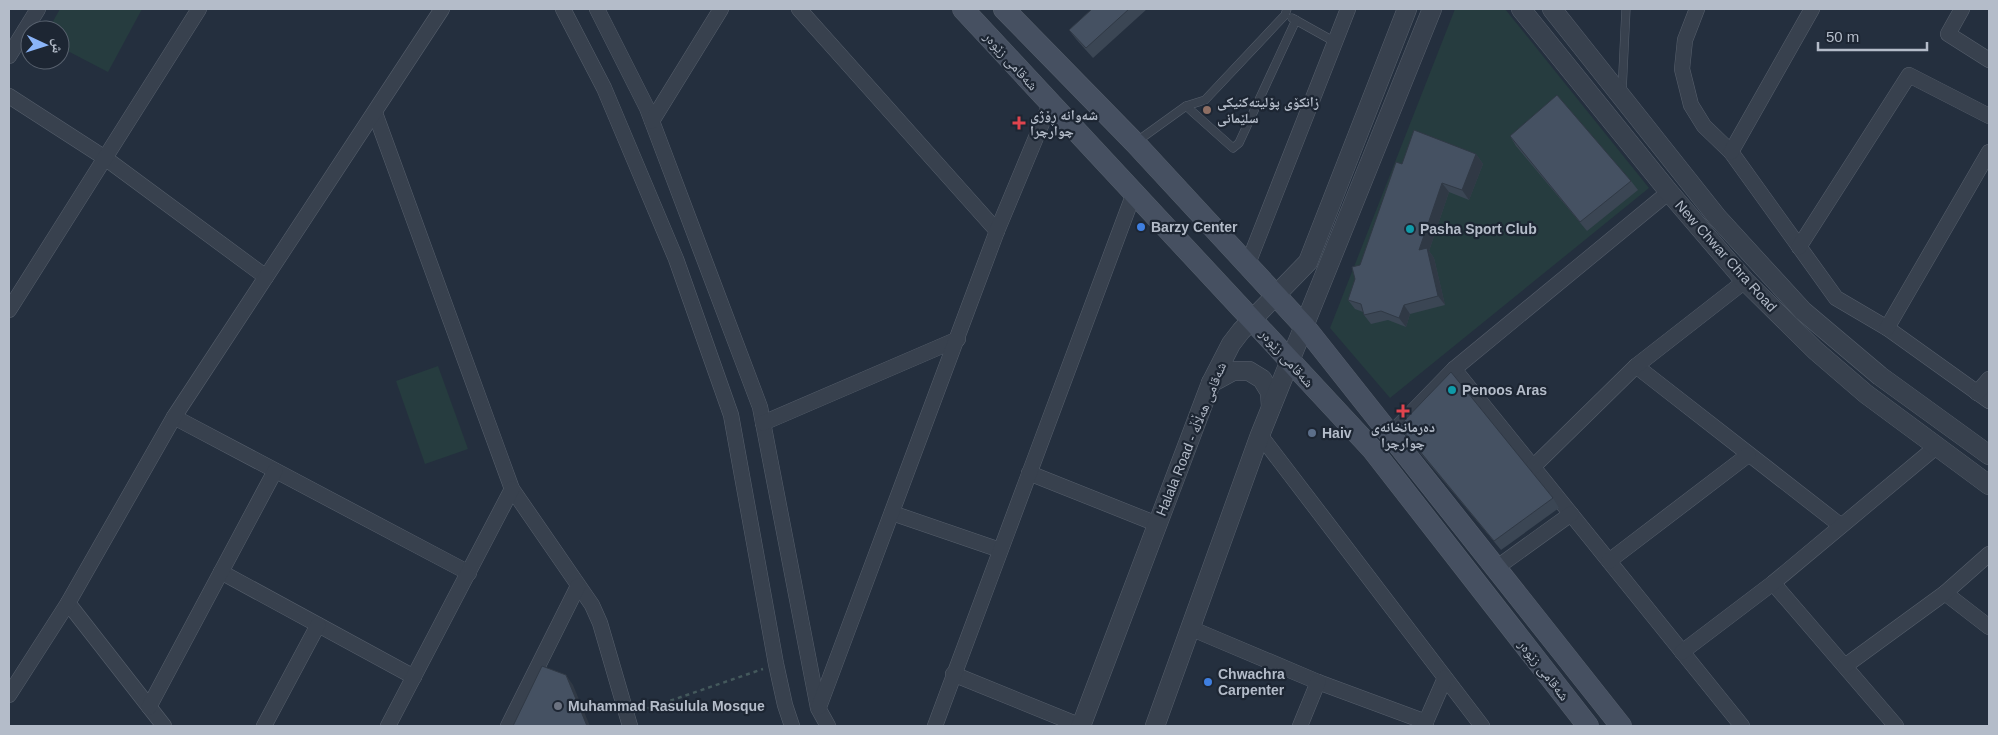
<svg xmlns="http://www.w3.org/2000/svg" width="1998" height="735" font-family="Helvetica,'Noto Naskh Arabic',sans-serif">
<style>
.park{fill:#263c3f}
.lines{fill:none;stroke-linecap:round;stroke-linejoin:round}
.service-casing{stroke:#565f6c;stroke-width:9}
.minor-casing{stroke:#565f6c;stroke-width:16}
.tertiary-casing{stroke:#565f6c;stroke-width:20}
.secondary-casing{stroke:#565f6c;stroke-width:22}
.path{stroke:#44595c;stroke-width:2.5;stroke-dasharray:4 4;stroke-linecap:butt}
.service{stroke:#38414e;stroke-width:8}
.minor{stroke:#38414e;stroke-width:15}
.tertiary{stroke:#38414e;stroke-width:19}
.secondary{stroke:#465061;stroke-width:21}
.wall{fill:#3b4654}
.shaded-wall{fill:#303945}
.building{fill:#455162;stroke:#303945}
.education-dot{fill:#8d6e63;stroke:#1d2633;stroke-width:2}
.health-dot{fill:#e0444e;stroke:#1d2633;stroke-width:2}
.shop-dot{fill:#3f7fe0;stroke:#1d2633;stroke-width:2}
.culture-dot{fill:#0f9aa8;stroke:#1d2633;stroke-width:2}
.service-dot{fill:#5c6f8a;stroke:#1d2633;stroke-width:2}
.worship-dot{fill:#6b7280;stroke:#1d2633;stroke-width:2}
.labels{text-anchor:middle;stroke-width:4.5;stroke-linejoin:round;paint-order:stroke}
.street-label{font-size:14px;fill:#b4bcc9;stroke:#1d2633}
.poi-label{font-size:14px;font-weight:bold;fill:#b4bcc9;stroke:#1d2633;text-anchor:start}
</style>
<rect width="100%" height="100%" fill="#242f3e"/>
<g class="park">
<path d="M60 9H142L108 72 60 47V30H48Z"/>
<path d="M1455 9H1505L1649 188 1390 398 1330 328Z"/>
<path d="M438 366 468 449 425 464 396 381Z"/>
</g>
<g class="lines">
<defs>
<g id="service">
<path d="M1292 18 1335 42"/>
<path d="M1622 92 1626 9"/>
<path d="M1186 106 1233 148 1239 143 1296 20"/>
<path d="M1136 142 1186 106 1205 100 1285 15 1287 9"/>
</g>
<g id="minor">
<path d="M563 9 604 88 676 259 731 415 776 664 785 705 792 726"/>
<path d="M597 9 647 108 760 407 818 708 828 726"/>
<path d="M799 9 997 231"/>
<path d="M1697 9 1685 40 1682 69 1691 105 1704 126 1731 152 1836 298 1887 328 1989 401"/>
<path d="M1962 9 1948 34 1989 60"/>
<path d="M9 56 38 9"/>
<path d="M9 96 105 158 266 277"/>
<path d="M375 113 512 489 592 605 600 623 630 726"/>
<path d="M652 121 721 9"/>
<path d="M1731 152 1812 9"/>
<path d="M1799 247 1909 75 1989 116"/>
<path d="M1247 266 1348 9"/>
<path d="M9 310 199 9"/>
<path d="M1887 328 1989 152"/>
<path d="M1636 366 1840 525"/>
<path d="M1454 369 1742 726"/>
<path d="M1977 393 1989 379"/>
<path d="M174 417 469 573"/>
<path d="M763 423 958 339"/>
<path d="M1260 435 1482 726"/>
<path d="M1390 435 1454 369 1669 192"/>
<path d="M1533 467 1636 366 1745 281"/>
<path d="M1029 473 1157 524"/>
<path d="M892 513 1000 550"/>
<path d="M1609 561 1748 455"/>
<path d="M1496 568 1571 514"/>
<path d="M221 572 414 677"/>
<path d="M1773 583 1896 726"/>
<path d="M1945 593 1989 627"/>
<path d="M68 603 164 726"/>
<path d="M1190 628 1318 682 1426 722"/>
<path d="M1682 652 1773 583 1936 447"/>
<path d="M1845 666 1945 593 1989 554"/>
<path d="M953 674 1081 726"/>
<path d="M9 695 68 603 174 417 442 9"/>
<path d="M149 707 275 471"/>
<path d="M819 707 997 231 1050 104"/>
<path d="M264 726 318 625"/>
<path d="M388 726 512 489"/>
<path d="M508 726 578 586"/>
<path d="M935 726 1134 193"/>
<path d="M1300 726 1318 682"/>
<path d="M1424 726 1445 678"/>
</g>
<g id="tertiary">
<path d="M1521 9 1669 192 1745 281 1816 351 1866 394 1989 485"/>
<path d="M1552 9 1717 217 1803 311 1880 376 1989 455"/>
<path d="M1211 383 1233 371H1249L1262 379 1270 392 1271 407"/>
<path d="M1081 726 1211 383 1231 344 1241 331 1308 262 1407 9"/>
<path d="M1155 726 1260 435 1432 9"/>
</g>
<g id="secondary">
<path d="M963 9 1372 449 1588 726"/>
<path d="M1004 9 1135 143 1305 327 1621 726"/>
</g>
</defs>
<use href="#service" class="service-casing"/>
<use href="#minor" class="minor-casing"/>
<use href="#tertiary" class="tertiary-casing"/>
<use href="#secondary" class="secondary-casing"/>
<path class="path" d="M640 711 763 669"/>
<use href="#service" class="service"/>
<use href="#minor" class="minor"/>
<use href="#tertiary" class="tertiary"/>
<use href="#secondary" class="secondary"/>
</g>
<g class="wall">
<path d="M1092 9H1147L1093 58 1076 39 1069 30Z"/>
<path d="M1510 136 1631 181 1638 190 1587 231 1516 146Z"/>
<path d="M1476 154 1483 164 1469 200 1449 192 1429 251 1434 258 1445 305 1410 314 1406 327 1388 320 1371 324 1364 315 1363 312 1355 309 1348 300 1360 265 1402 164Z"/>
<path d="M1399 426 1553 498 1559 508 1501 550 1406 436Z"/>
</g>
<g class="shaded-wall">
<path d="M1476 154 1483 164 1469 200 1462 190Z"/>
<path d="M1442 183 1449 192 1429 251 1434 258 1445 305 1438 296 1419 250Z"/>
<path d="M1404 305 1410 314 1406 327 1399 318Z"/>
<path d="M566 675 573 685 590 726H587Z"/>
</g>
<g class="building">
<path d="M1092 9H1129L1086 48 1069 30Z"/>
<path d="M1557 95 1631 181 1580 222 1510 136Z"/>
<path d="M1414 130 1476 154 1462 190 1442 183 1419 250 1427 248 1438 296 1404 305 1399 318 1381 311 1364 315 1361 304 1348 300 1355 279 1352 267 1360 265 1396 162 1402 164Z"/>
<path d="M1451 372 1553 498 1494 541 1399 426Z"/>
<path d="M542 666 566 675 587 726H513Z"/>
</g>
<circle class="education-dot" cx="1207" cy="110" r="5"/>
<g class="health-dot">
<path d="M1016.5 115.5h5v5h5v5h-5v5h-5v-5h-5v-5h5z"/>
<path d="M1400.5 403.5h5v5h5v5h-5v5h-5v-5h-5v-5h5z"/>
</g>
<g class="shop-dot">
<circle cx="1141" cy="227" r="5"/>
<circle cx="1208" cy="682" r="5"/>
</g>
<g class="culture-dot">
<circle cx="1410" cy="229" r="5"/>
<circle cx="1452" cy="390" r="5"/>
</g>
<circle class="service-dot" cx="1312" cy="433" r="5"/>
<circle class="worship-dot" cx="558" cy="706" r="5"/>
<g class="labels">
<g class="street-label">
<text transform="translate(1011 61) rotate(48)" y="5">شەقامی زێوەر</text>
<text transform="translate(1726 256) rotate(48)" y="5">New Chwar Chra Road</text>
<text transform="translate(1287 358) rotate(48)" y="5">شەقامی زێوەر</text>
<text transform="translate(1191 439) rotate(-68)" y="5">Halala Road - شەقامی هەڵاڵە</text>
<text transform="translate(1544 670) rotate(52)" y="5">شەقامی زێوەر</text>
</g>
<g class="poi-label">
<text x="1217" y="107">زانکۆی پۆلیتەکنیکی<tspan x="1217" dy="16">سلێمانی</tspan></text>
<text x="1030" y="120">شەوانە ڕۆژی<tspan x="1030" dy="16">چوارچرا</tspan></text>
<text x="1151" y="232">Barzy Center</text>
<text x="1420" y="234">Pasha Sport Club</text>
<text x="1462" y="395">Penoos Aras</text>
<text x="1403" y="432" text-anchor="middle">دەرمانخانەی<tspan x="1403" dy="16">چوارچرا</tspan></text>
<text x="1322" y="438">Haiv</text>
<text x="1218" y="679">Chwachra<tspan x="1218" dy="16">Carpenter</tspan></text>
<text x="568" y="711">Muhammad Rasulula Mosque</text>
</g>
</g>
<rect width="1998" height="735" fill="none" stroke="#b4bcc9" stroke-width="20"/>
<g transform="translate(45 45) rotate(94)"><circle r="24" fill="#1d2633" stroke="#59626f"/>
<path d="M0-4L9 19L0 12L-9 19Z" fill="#8ab4f8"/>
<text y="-8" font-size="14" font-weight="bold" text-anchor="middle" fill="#b4bcc9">ش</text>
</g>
<path d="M1818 42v8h109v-8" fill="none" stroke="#b4bcc9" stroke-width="2.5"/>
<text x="1826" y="42" font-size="15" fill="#b4bcc9" stroke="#1d2633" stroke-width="4" paint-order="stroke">50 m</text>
</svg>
